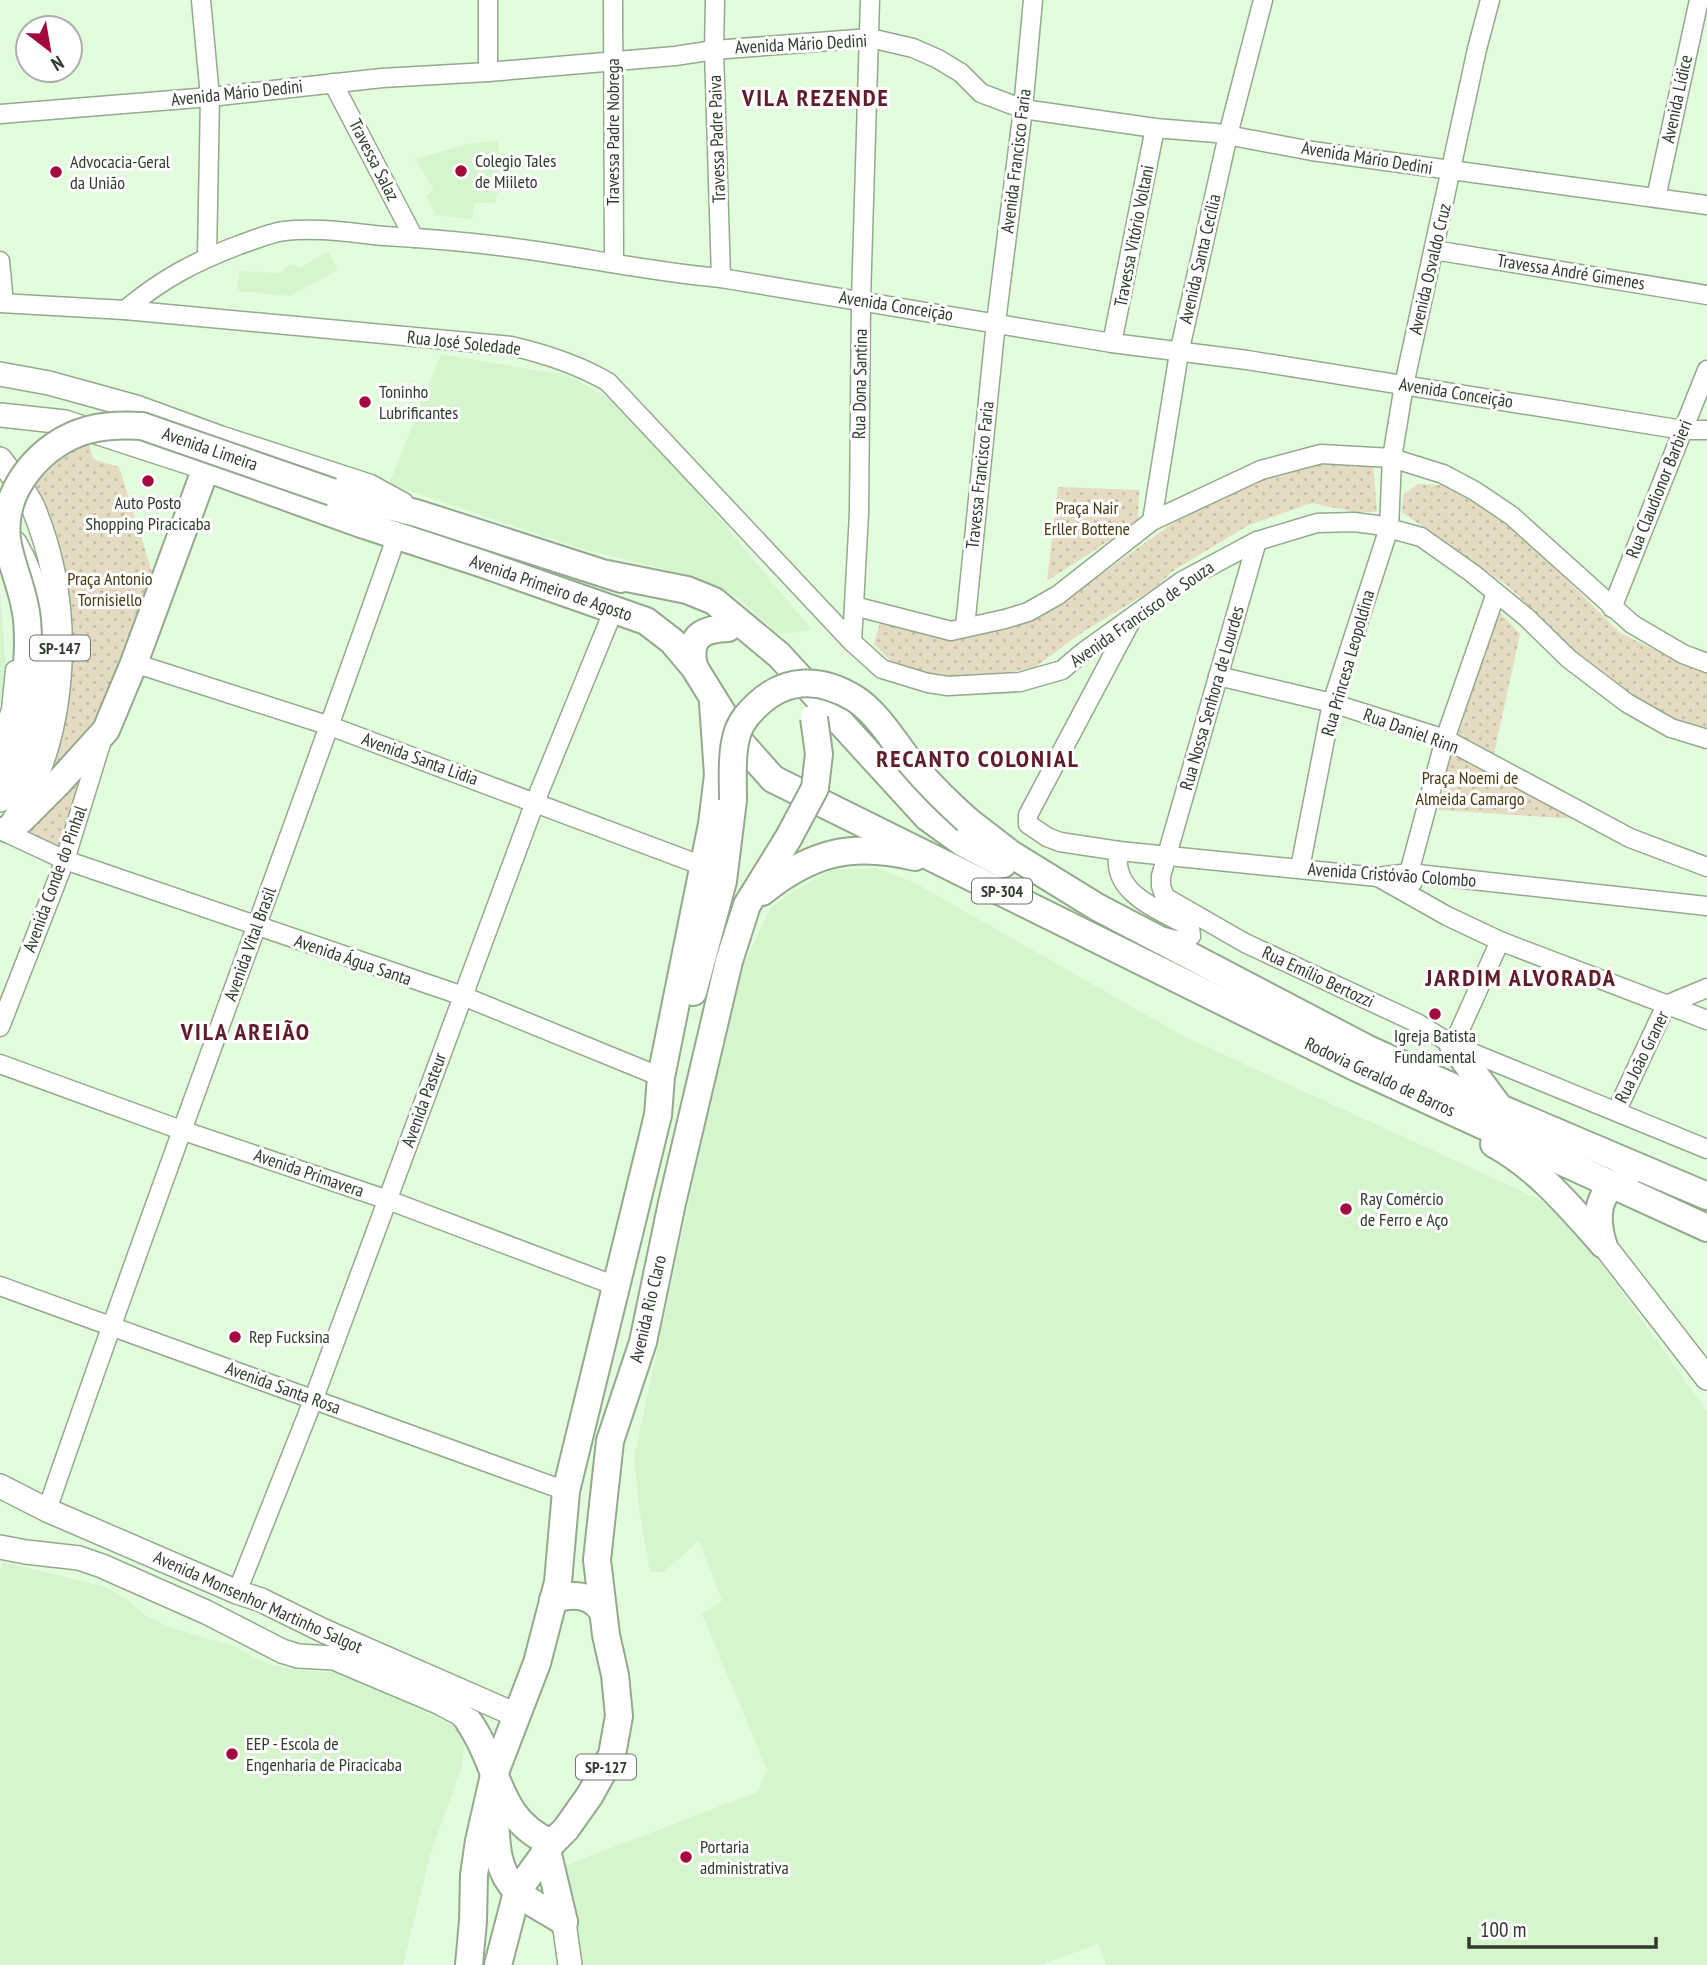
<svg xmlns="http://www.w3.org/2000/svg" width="1707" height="1965" font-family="'PT Sans Narrow',sans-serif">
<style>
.built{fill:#d6f5cf}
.park{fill:url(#park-dots)}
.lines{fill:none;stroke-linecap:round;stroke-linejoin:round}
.minor-casing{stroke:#93aa8d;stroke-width:21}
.major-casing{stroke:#93aa8d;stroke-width:26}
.highway-casing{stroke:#93aa8d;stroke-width:30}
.minor{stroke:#fff;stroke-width:18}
.major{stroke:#fff;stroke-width:23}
.highway{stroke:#fff;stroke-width:26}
.highway-bridge-casing{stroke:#93aa8d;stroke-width:30;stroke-linecap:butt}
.highway-bridge{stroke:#fff;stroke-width:26}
.poi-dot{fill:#a4083c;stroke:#fff;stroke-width:2.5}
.labels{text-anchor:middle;stroke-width:6;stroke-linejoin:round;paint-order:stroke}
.shield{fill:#fff;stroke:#6e756d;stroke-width:2}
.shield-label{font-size:16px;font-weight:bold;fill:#303a2e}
.street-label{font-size:18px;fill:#303a2e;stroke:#fff}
.poi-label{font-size:18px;fill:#303a2e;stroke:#fff;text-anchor:start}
.park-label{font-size:18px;fill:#483910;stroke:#fff}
.district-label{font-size:24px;font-weight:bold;letter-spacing:2px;fill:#611c2a;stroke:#fff}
</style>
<defs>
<pattern id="park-dots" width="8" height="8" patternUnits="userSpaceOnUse" patternTransform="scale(1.75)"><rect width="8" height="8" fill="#e5dbc2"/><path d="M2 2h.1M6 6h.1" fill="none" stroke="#c5bda7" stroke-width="1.8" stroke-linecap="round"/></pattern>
</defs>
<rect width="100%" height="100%" fill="#e3fcdd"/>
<g class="built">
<path d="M498 141 500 182 495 203H475L472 219 436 215 426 196 434 190 415 159 472 143Z"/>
<path d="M328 251 338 270 290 296 236 291 240 271 279 273 290 264 300 268Z"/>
<path d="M441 354 571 376 615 403 676 467 812 630 777 634 738 598 695 577 579 548 389 484Z"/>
<path d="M0 588 6 672 0 704Z"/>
<path d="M877 868 913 882 1185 1037 1552 1205 1588 1245 1707 1411V1965H1106L1098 1944 1041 1965H577L559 1868 757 1792 767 1770 702 1614 722 1601 699 1541 664 1572H650L639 1508 634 1457 737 979 770 908 792 892 831 870Z"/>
<path d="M3 1562 103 1586 128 1600 146 1616 172 1628 233 1646 265 1663 295 1670 341 1673 455 1726 465 1741 462 1767 431 1852 403 1965H0V1570Z"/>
</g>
<g class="park">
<path d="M86 432 93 459 119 467 159 594 65 860 20 838 59 782 54 756 66 694 24 476Z"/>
<path d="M1322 458 1373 464 1377 512H1354L1312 503 1249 525 1174 570 1155 588 1080 634 1034 668 984 676 930 677 907 669 890 660 874 644 882 616 970 635 1011 627 1061 603 1170 525 1217 499 1263 477Z"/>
<path d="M1418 484 1442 485 1482 505 1518 531 1620 633 1682 663 1707 669V729L1671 720 1627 697 1569 650 1534 611 1509 587 1402 512 1403 495Z"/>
<path d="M1058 487 1139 490 1138 522 1047 581Z"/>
<path d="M1496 608 1520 634 1494 754 1458 736Z"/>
<path d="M1452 750 1578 819 1439 810Z"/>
</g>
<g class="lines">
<defs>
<g id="minor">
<path d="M201 0 210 97 207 257"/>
<path d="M613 0 614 263"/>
<path d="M715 0 714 50 721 278"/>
<path d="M488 72V0"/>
<path d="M333 83 414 238"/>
<path d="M0 114 210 97 382 78 488 72 675 56 714 50 870 38 913 48 938 59 961 73 981 93 1023 109 1155 128 1216 133 1312 151 1707 205"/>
<path d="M1656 198 1699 0"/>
<path d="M1434 250 1707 295"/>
<path d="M0 261 4 303"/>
<path d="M0 303 125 310 511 346C546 354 577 364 608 382L852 642 882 669 928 683 948 686 1020 682 1062 670 1082 653 1182 581 1257 541 1317 523 1354 522 1377 525 1421 537 1472 573 1526 617 1569 659 1627 703 1671 728 1707 739"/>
<path d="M125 310C162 279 194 262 239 245 254 240 269 233 284 231 317 227 352 233 385 236 437 239 491 244 543 252 602 261 661 273 721 278L1112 343 1247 360 1683 430H1707"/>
<path d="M1112 343 1155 128"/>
<path d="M1152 521 1179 353 1228 135 1263 0"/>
<path d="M1257 541 1161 876V886L1165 897 1245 943 1417 1023 1453 1045 1707 1149"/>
<path d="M854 606 951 631 1005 619 1028 612 1058 595 1152 521 1261 470 1321 454 1392 458 1443 474 1475 491 1512 516 1632 624 1683 654 1707 663"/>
<path d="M1612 608 1707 370"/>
<path d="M1131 621 1028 815V824L1047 837 1060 842 1119 851 1378 877 1409 873 1707 906"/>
<path d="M965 627 996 322 1023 109 1033 0"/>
<path d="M852 642 859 513 861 300 870 0"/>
<path d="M134 663 330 726 703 866"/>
<path d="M1218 676 1332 703 1445 739 1630 838 1707 867"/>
<path d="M3 732 11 710 15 670"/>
<path d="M5 832 65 860 463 996 661 1077"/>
<path d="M1119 851C1109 893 1160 910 1190 927L1191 936C1181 943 1175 940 1164 937"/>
<path d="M1300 868 1332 703 1389 528 1392 458 1404 385 1477 49 1490 0"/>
<path d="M1378 877 1447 916 1500 941 1707 1020"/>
<path d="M1413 882 1409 873 1445 739 1496 593"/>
<path d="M0 1027 65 860 103 737"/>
<path d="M1453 1045 1500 941"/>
<path d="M0 1064 181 1130 388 1200 616 1286"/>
<path d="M1617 1110 1666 1005 1707 988"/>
<path d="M0 1286 566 1491"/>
<path d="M47 1510C159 1184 283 861 397 535"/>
<path d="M237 1592 314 1398 535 802 614 609"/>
</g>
<g id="major">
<path d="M0 374 49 383 136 407 221 438 369 486 402 504"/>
<path d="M0 415 65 422 206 468"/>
<path d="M0 459C11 474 25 490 33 507 74 605 70 732 13 822"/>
<path d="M0 800C52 726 60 621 15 543"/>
<path d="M1603 1244 1707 1378"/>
<path d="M0 1486 47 1510 237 1592 261 1600 324 1631 516 1715"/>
<path d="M0 1547 26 1552 79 1558 102 1566 206 1612 282 1651 298 1656 334 1658 438 1702 459 1713 469 1722"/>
<path d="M564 1922 570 1965"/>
</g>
<g id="highway">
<path d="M332 492 416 513 621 579"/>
<path d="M607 574 687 590 714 601 779 655 927 817 963 843 1003 864"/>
<path d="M694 667C688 638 700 629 728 628"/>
<path d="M0 780 25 708 28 645"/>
<path d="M967 820 1011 854 1097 907 1368 1049 1500 1108 1707 1196"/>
<path d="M8 829 21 820 59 782 106 730 134 663 206 468 361 524 483 564 646 621 672 641 694 667 741 743 773 779 1357 1068 1707 1228"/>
<path d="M762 892C812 852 852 842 915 857"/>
<path d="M693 992 723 881 733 800"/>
<path d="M1453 1045 1499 1107"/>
<path d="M1494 1144C1537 1167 1571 1208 1603 1244"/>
<path d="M1603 1244C1595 1217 1596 1190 1626 1178"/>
<path d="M553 1600C572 1593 592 1594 603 1612"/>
<path d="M469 1722C500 1766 496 1821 552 1843"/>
<path d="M495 1812C496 1840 495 1870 517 1891 530 1904 549 1911 564 1922"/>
<path d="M547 1850 564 1922"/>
<path d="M469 1965 473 1921 474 1875 479 1841 494 1775 537 1663 558 1582 566 1491 658 1115 661 1077 712 824 718 775 713 703"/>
<path d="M498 1965 517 1892 552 1843 566 1829 590 1795 612 1755 619 1716 615 1675 606 1635 597 1560 610 1441 643 1342 672 1203 729 961 747 905 789 837"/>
</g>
</defs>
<use href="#minor" class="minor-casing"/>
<use href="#major" class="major-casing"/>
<use href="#highway" class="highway-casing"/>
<use href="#minor" class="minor"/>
<use href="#major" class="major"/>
<use href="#highway" class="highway"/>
<defs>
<g id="highway-bridge">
<path d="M28 645C28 632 28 619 25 607 21 584 10 562 7 539 1 490 42 442 88 430 106 425 123 425 142 426L332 492"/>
<path d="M733 800C733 778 731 751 738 731 742 720 749 713 757 705 786 677 821 678 854 698 877 712 894 742 911 763 928 783 947 802 967 820"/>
<path d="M789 837 815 788 819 754 814 718"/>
</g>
</defs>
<use href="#highway-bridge" class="highway-bridge-casing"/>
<use href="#highway-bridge" class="highway-bridge"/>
</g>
<g class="poi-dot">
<circle cx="461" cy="171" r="7"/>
<circle cx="56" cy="172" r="7"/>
<circle cx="365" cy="402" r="7"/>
<circle cx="148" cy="481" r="7"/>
<circle cx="1435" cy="1014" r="7"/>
<circle cx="1346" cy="1209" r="7"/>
<circle cx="235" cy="1337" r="7"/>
<circle cx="232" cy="1754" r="7"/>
<circle cx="686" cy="1857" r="7"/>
</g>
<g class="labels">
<g class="shield">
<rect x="30" y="635.5" width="60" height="25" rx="5"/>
<rect x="972" y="878.5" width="60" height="25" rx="5"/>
<rect x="576" y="1754.5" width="60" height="25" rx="5"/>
</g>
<g class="shield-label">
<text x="60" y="654">SP-147</text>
<text x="1002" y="897">SP-304</text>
<text x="606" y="1773">SP-127</text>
</g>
<g class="street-label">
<text transform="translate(801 44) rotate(-3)" y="6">Avenida Mário Dedini</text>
<text transform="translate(237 93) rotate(-6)" y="6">Avenida Mário Dedini</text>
<text transform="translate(1677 99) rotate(-78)" y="6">Avenida Lídice</text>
<text transform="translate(613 132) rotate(-90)" y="6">Travessa Padre Nobrega</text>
<text transform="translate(717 139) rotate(-92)" y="6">Travessa Padre Paiva</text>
<text transform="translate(1367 158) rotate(9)" y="6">Avenida Mário Dedini</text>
<text transform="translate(374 160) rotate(63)" y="6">Travessa Salaz</text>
<text transform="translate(1016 161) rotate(-83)" y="6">Avenida Francisco Faria</text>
<text transform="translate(1134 236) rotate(-79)" y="6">Travessa Vitório Voltani</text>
<text transform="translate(1200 259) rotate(-77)" y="6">Avenida Santa Cecília</text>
<text transform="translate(1430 269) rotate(-77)" y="6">Avenida Osvaldo Cruz</text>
<text transform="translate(1571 272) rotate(9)" y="6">Travessa André Gimenes</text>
<text transform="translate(896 306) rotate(9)" y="6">Avenida Conceição</text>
<text transform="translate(464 343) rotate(6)" y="6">Rua José Soledade</text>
<text transform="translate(860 384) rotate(-89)" y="6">Rua Dona Santina</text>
<text transform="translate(1456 393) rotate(9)" y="6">Avenida Conceição</text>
<text transform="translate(210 449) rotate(19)" y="6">Avenida Limeira</text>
<text transform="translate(980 475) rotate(-84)" y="6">Travessa Francisco Faria</text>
<text transform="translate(1659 489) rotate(-68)" y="6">Rua Claudionor Barbieri</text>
<text transform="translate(551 588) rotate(19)" y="6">Avenida Primeiro de Agosto</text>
<text transform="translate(1142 614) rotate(-35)" y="6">Avenida Francisco de Souza</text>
<text transform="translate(1348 663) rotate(-74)" y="6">Rua Princesa Leopoldina</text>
<text transform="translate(1212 698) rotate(-74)" y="6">Rua Nossa Senhora de Lourdes</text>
<text transform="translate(1411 731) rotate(20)" y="6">Rua Daniel Rinn</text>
<text transform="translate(420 759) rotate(20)" y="6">Avenida Santa Lidia</text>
<text transform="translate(1392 875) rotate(4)" y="6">Avenida Cristóvão Colombo</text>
<text transform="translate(55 879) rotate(-70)" y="6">Avenida Conde do Pinhal</text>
<text transform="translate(250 944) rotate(-70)" y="6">Avenida Vital Brasil</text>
<text transform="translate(353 960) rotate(19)" y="6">Avenida Água Santa</text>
<text transform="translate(1318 977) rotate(25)" y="6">Rua Emílio Bertozzi</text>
<text transform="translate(1642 1057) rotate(-64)" y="6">Rua João Graner</text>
<text transform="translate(1380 1077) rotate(25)" y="6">Rodovia Geraldo de Barros</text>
<text transform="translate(424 1100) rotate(-70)" y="6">Avenida Pasteur</text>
<text transform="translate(309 1173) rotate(19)" y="6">Avenida Primavera</text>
<text transform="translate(648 1309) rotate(-77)" y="6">Avenida Rio Claro</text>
<text transform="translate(283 1388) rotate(20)" y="6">Avenida Santa Rosa</text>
<text transform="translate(258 1602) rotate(24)" y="6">Avenida Monsenhor Martinho Salgot</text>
</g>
<g class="poi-label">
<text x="475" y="167">Colegio Tales<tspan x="475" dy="21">de Miileto</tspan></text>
<text x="70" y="168">Advocacia-Geral<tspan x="70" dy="21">da União</tspan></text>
<text x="379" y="398">Toninho<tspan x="379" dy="21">Lubrificantes</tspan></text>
<text x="148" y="509" text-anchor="middle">Auto Posto<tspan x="148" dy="21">Shopping Piracicaba</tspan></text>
<text x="1435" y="1042" text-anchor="middle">Igreja Batista<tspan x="1435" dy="21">Fundamental</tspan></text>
<text x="1360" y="1205">Ray Comércio<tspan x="1360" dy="21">de Ferro e Aço</tspan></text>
<text x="249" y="1343">Rep Fucksina</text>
<text x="246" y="1750">EEP - Escola de<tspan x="246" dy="21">Engenharia de Piracicaba</tspan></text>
<text x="700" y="1853">Portaria<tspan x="700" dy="21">administrativa</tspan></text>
</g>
<g class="park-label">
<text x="1087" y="514">Praça Nair<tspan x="1087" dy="21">Erller Bottene</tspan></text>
<text x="110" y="585">Praça Antonio<tspan x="110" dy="21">Tornisiello</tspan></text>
<text x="1470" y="784">Praça Noemi de<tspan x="1470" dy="21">Almeida Camargo</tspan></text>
</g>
<g class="district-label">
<text x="816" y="106">VILA REZENDE</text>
<text x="978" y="767">RECANTO COLONIAL</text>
<text x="1521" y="986">JARDIM ALVORADA</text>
<text x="246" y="1040">VILA AREIÃO</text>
</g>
</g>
<g transform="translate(49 49) rotate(149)"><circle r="33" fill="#ffffff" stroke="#acb0ab" stroke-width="2"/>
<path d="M0-5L12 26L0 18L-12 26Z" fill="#a4083c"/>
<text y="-10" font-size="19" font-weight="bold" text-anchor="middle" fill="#303a2e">N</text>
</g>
<path d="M1469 1937v10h187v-10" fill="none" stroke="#303a2e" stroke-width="3.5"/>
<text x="1480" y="1937" font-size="21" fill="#303a2e" stroke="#ffffff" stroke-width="5" paint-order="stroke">100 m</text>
</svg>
